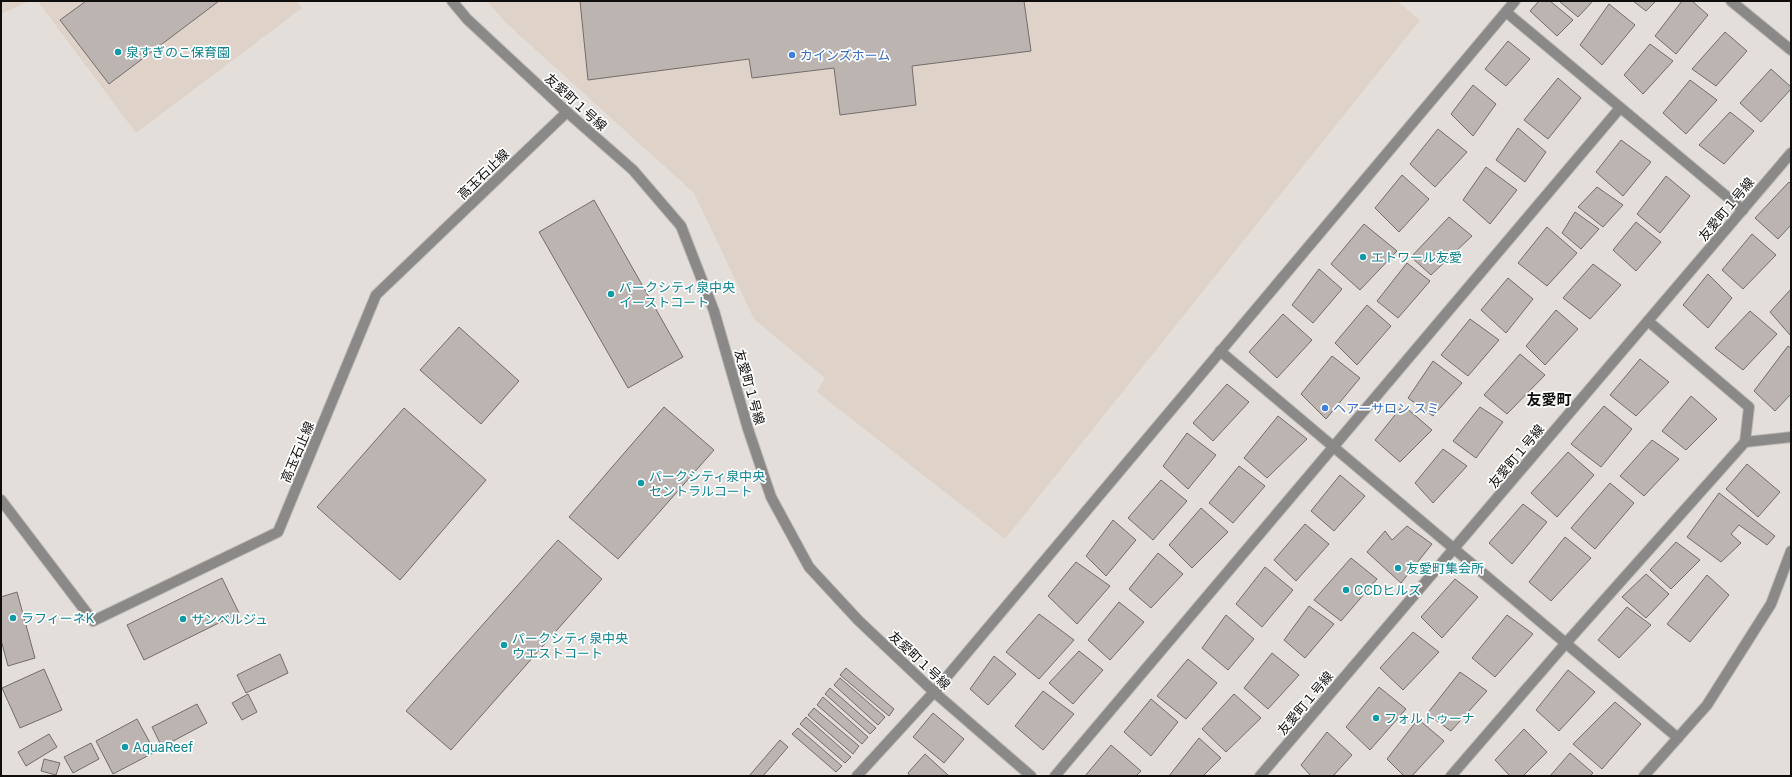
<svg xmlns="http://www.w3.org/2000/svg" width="1792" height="777" font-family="Inter,'Noto Sans JP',sans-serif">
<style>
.built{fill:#dfd3c9}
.building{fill:#bbb4b1;stroke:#736c6a}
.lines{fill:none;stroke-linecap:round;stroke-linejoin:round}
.minor-casing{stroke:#bdb9b4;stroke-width:12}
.minor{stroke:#8b8888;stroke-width:10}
.culture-dot{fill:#0f9aa8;stroke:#fff;stroke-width:1.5}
.shop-dot{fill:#3f7fe0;stroke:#fff;stroke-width:1.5}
.labels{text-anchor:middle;stroke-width:3.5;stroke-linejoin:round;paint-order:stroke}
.culture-label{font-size:13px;fill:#0d838f;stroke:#fff;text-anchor:start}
.shop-label{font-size:13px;fill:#366cbe;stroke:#fff;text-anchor:start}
.street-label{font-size:13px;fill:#100e0d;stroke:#fff}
.quarter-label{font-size:15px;font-weight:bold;fill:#100e0d;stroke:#fff}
</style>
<rect width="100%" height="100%" fill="#e3ded9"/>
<g class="built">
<path d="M1 1H30L1 14Z"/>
<path d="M43 1H297L302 8 136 133 39 3Z"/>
<path d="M487 1H1397L1420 20 1005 539 817 392 825 378 754 319 694 193 505 22Z"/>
</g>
<g class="building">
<path d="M86 1H219L109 84 60 20Z"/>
<path d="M580 1H1024L1031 51 912 66 916 105 840 115 834 68 752 78 749 59 588 80Z"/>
<path d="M1539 1H1550L1573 20 1557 36 1530 11Z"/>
<path d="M1559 1H1593L1578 17Z"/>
<path d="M1633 1H1656L1646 11Z"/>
<path d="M1682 1H1692L1708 15 1676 54 1655 36Z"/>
<path d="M1609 4 1635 25 1602 65 1580 45Z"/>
<path d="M1725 32 1747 51 1716 86 1692 69Z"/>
<path d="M1508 41 1530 59 1506 86 1485 69Z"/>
<path d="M1650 44 1673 61 1643 94 1624 75Z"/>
<path d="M1771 69 1791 87V89L1761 122 1740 103Z"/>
<path d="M1558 78 1581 98 1548 139 1524 120Z"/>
<path d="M1690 80 1717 100 1686 134 1663 113Z"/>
<path d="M1473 85 1496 104 1473 136 1451 114Z"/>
<path d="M1730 112 1754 131 1724 164 1699 145Z"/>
<path d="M1518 128 1546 152 1525 182 1496 160Z"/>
<path d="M1438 129 1467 152 1435 187 1410 164Z"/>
<path d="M1621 140 1651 162 1623 196 1596 172Z"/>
<path d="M1486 167 1517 190 1490 224 1463 200Z"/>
<path d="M1402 175 1429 199 1399 232 1375 208Z"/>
<path d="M1666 176 1690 196 1660 233 1637 214Z"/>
<path d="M1789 182 1791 184V225L1778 239 1755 218Z"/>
<path d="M1597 187 1623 205 1603 227 1578 207Z"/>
<path d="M594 200 683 357 628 388 539 232Z"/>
<path d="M1575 212 1599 229 1581 249 1562 233Z"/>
<path d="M1449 217 1472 236 1431 275 1411 257Z"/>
<path d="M1636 222 1661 242 1636 271 1613 250Z"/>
<path d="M1364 224 1397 251 1360 290 1331 264Z"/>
<path d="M1547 227 1577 253 1547 286 1518 263Z"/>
<path d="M1752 234 1776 255 1743 289 1722 270Z"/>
<path d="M1407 263 1430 281 1398 318 1377 301Z"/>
<path d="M1593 264 1621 285 1590 319 1563 298Z"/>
<path d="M1319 269 1342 289 1313 323 1292 305Z"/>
<path d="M1708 274 1732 298 1708 328 1683 305Z"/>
<path d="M1508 278 1533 299 1506 333 1481 310Z"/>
<path d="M1791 289V334L1790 335 1770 312Z"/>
<path d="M1367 305 1391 326 1357 365 1335 343Z"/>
<path d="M1556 310 1578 329 1545 365 1526 346Z"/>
<path d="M1750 311 1777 334 1743 370 1715 348Z"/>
<path d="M1283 314 1312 340 1277 378 1249 352Z"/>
<path d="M1470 319 1499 340 1468 376 1441 355Z"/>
<path d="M459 327 519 381 481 424 420 370Z"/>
<path d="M1788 346 1791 348V394L1775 411 1754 391Z"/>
<path d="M1520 354 1545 375 1507 414 1484 395Z"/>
<path d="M1332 356 1360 378 1326 419 1301 394Z"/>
<path d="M1640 359 1669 382 1636 416 1610 395Z"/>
<path d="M1433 361 1462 383 1433 416 1408 398Z"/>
<path d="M1227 384 1249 402 1213 441 1193 423Z"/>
<path d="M1691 396 1717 419 1686 450 1662 431Z"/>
<path d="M1403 405 1432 430 1400 462 1375 440Z"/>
<path d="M1604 406 1632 429 1601 467 1571 444Z"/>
<path d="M664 407 714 450 618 559 569 517Z"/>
<path d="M1480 407 1503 422 1476 458 1453 441Z"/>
<path d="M404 408 486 480 400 580 317 507Z"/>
<path d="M1278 416 1307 439 1267 478 1244 458Z"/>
<path d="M1187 433 1216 455 1188 489 1163 466Z"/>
<path d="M1652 440 1679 459 1644 496 1620 476Z"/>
<path d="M1443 449 1467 466 1433 503 1415 483Z"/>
<path d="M1568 452 1594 475 1557 517 1531 493Z"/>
<path d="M1747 464 1780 492 1758 517 1726 489Z"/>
<path d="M1239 466 1265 486 1233 523 1209 503Z"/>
<path d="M1340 475 1365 496 1334 531 1311 511Z"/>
<path d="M1161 480 1187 501 1153 540 1128 518Z"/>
<path d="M1610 483 1634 503 1595 549 1571 528Z"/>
<path d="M1719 493 1775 536 1767 545 1739 525 1731 534 1741 543 1721 562 1687 537Z"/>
<path d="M1523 504 1547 522 1512 564 1489 543Z"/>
<path d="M1201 508 1228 532 1192 568 1169 545Z"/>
<path d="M1113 520 1136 540 1106 576 1086 556Z"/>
<path d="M1305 524 1329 544 1296 581 1274 560Z"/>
<path d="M1407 526 1432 544 1401 583 1367 552 1385 531 1392 540Z"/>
<path d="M1565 537 1591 558 1551 601 1529 582Z"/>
<path d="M558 540 602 579 451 750 406 711Z"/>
<path d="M1676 542 1700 560 1671 589 1650 570Z"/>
<path d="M1158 553 1183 574 1151 608 1129 589Z"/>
<path d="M1351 558 1377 579 1341 621 1314 600Z"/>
<path d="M1076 562 1110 586 1077 624 1048 596Z"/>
<path d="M1265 567 1293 590 1262 627 1236 604Z"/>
<path d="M1646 574 1669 594 1646 618 1622 597Z"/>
<path d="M1707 575 1729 595 1690 642 1667 624Z"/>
<path d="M222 578 239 613 144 660 127 625Z"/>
<path d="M1455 579 1478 597 1442 638 1421 617Z"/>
<path d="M17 592 35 658 8 666 1 640V597Z"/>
<path d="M1119 602 1144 622 1110 660 1088 640Z"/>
<path d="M1309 606 1334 624 1305 658 1284 640Z"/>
<path d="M1627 607 1651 625 1619 658 1598 640Z"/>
<path d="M1039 614 1074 640 1039 679 1006 652Z"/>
<path d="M1226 615 1254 639 1228 670 1202 648Z"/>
<path d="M1507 615 1533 634 1495 677 1472 658Z"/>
<path d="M1413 632 1439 652 1403 690 1380 668Z"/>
<path d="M1079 651 1103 670 1073 704 1049 683Z"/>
<path d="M1272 653 1299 675 1268 709 1244 688Z"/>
<path d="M280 654 288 673 246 693 237 675Z"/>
<path d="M994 656 1016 674 988 705 970 689Z"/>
<path d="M1188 659 1217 683 1186 719 1157 696Z"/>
<path d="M846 668 894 709 889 716 840 675Z"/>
<path d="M44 669 62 710 20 728 2 688Z"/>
<path d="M1568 670 1595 692 1559 731 1536 710Z"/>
<path d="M1460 672 1487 691 1451 731 1427 714Z"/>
<path d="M840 678 885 717 878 725 834 685Z"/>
<path d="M1379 687 1406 709 1370 750 1346 727Z"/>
<path d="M830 688 876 728 870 734 825 694Z"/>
<path d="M1043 691 1074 714 1043 750 1015 726Z"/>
<path d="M248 694 257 712 242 720 232 703Z"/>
<path d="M1234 694 1261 718 1226 752 1202 729Z"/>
<path d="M823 697 868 737 862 744 817 705Z"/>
<path d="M1151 699 1178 722 1151 756 1124 732Z"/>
<path d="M1615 702 1641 724 1602 769 1573 744Z"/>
<path d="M197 704 207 723 162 747 152 727Z"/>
<path d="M814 708 859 746 853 754 808 715Z"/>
<path d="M933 713 964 739 944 763 913 737Z"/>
<path d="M806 717 851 757 845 763 800 724Z"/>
<path d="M137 719 155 752 113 774 96 741Z"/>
<path d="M1418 719 1444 741 1412 776H1404L1387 759Z"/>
<path d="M798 728 842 766 836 772 792 734Z"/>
<path d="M1524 729 1547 752 1523 776H1510L1495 760Z"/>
<path d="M1327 732 1352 755 1333 776H1311L1301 765Z"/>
<path d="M49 734 57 747 26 766 18 752Z"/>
<path d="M1199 738 1221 758 1203 776H1169Z"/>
<path d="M780 740 788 747 763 776H749Z"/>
<path d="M91 743 99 759 73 773 64 757Z"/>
<path d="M1111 745 1141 771 1136 776H1085Z"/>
<path d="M1570 753 1593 773 1590 776H1550Z"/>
<path d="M925 754 949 776H910L908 773Z"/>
<path d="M44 759 60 763 56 775 41 771Z"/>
</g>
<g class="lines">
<defs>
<g id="minor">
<path d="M452 1 467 19 567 112 633 170 681 226 714 311 748 429 771 497 809 567 858 620 934 692 1031 776"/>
<path d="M1731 1 1791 50"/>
<path d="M1506 12 1743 210"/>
<path d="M1220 351 1678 738"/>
<path d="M1745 442 1791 437"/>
<path d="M1 500 93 621 278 532 376 295 567 112"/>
<path d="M857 776 934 692 1515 1"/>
<path d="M1055 776 1620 108"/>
<path d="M1260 776 1791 153"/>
<path d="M1451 776 1566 643 1745 442 1749 407 1648 321"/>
<path d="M1644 776 1707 705 1771 604 1791 551"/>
</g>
</defs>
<use href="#minor" class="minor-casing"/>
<use href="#minor" class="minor"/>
</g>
<g class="culture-dot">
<circle cx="118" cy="52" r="4"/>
<circle cx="1363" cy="257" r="4"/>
<circle cx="611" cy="294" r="4"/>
<circle cx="641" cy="483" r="4"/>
<circle cx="1398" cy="568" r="4"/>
<circle cx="1346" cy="590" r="4"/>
<circle cx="13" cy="618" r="4"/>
<circle cx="183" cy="619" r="4"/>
<circle cx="504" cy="645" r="4"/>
<circle cx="1376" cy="718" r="4"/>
<circle cx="125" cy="747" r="4"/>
</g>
<g class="shop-dot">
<circle cx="792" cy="55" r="4"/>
<circle cx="1325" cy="408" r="4"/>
</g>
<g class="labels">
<g class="culture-label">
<text x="126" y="57">泉すぎのこ保育園</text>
<text x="1371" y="262">エトワール友愛</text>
<text x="619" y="292">パークシティ泉中央<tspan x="619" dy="15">イーストコート</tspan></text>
<text x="649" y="481">パークシティ泉中央<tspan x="649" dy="15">セントラルコート</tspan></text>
<text x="1406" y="573">友愛町集会所</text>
<text x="1354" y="595">CCDヒルズ</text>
<text x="21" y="623">ラフィーネK</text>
<text x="191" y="624">サンベルジュ</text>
<text x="512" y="643">パークシティ泉中央<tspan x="512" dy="15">ウエストコート</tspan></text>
<text x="1384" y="723">フォルトゥーナ</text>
<text x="133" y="752">AquaReef</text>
</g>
<g class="shop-label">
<text x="800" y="60">カインズホーム</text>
<text x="1333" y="413">ヘアーサロン スミ</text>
</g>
<g class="street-label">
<text transform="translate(576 102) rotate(42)" y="5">友愛町１号線</text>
<text transform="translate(483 174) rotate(-44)" y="5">高玉石止線</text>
<text transform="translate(1726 209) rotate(-50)" y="5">友愛町１号線</text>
<text transform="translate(750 387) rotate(74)" y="5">友愛町１号線</text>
<text transform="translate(297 452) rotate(-67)" y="5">高玉石止線</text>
<text transform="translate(1516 456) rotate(-50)" y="5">友愛町１号線</text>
<text transform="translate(920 660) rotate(43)" y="5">友愛町１号線</text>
<text transform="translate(1305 703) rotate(-50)" y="5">友愛町１号線</text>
</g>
<g class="quarter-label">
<text x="1549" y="405">友愛町</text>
</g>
</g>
<rect width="1792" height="777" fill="none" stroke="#100e0d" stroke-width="4"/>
</svg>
